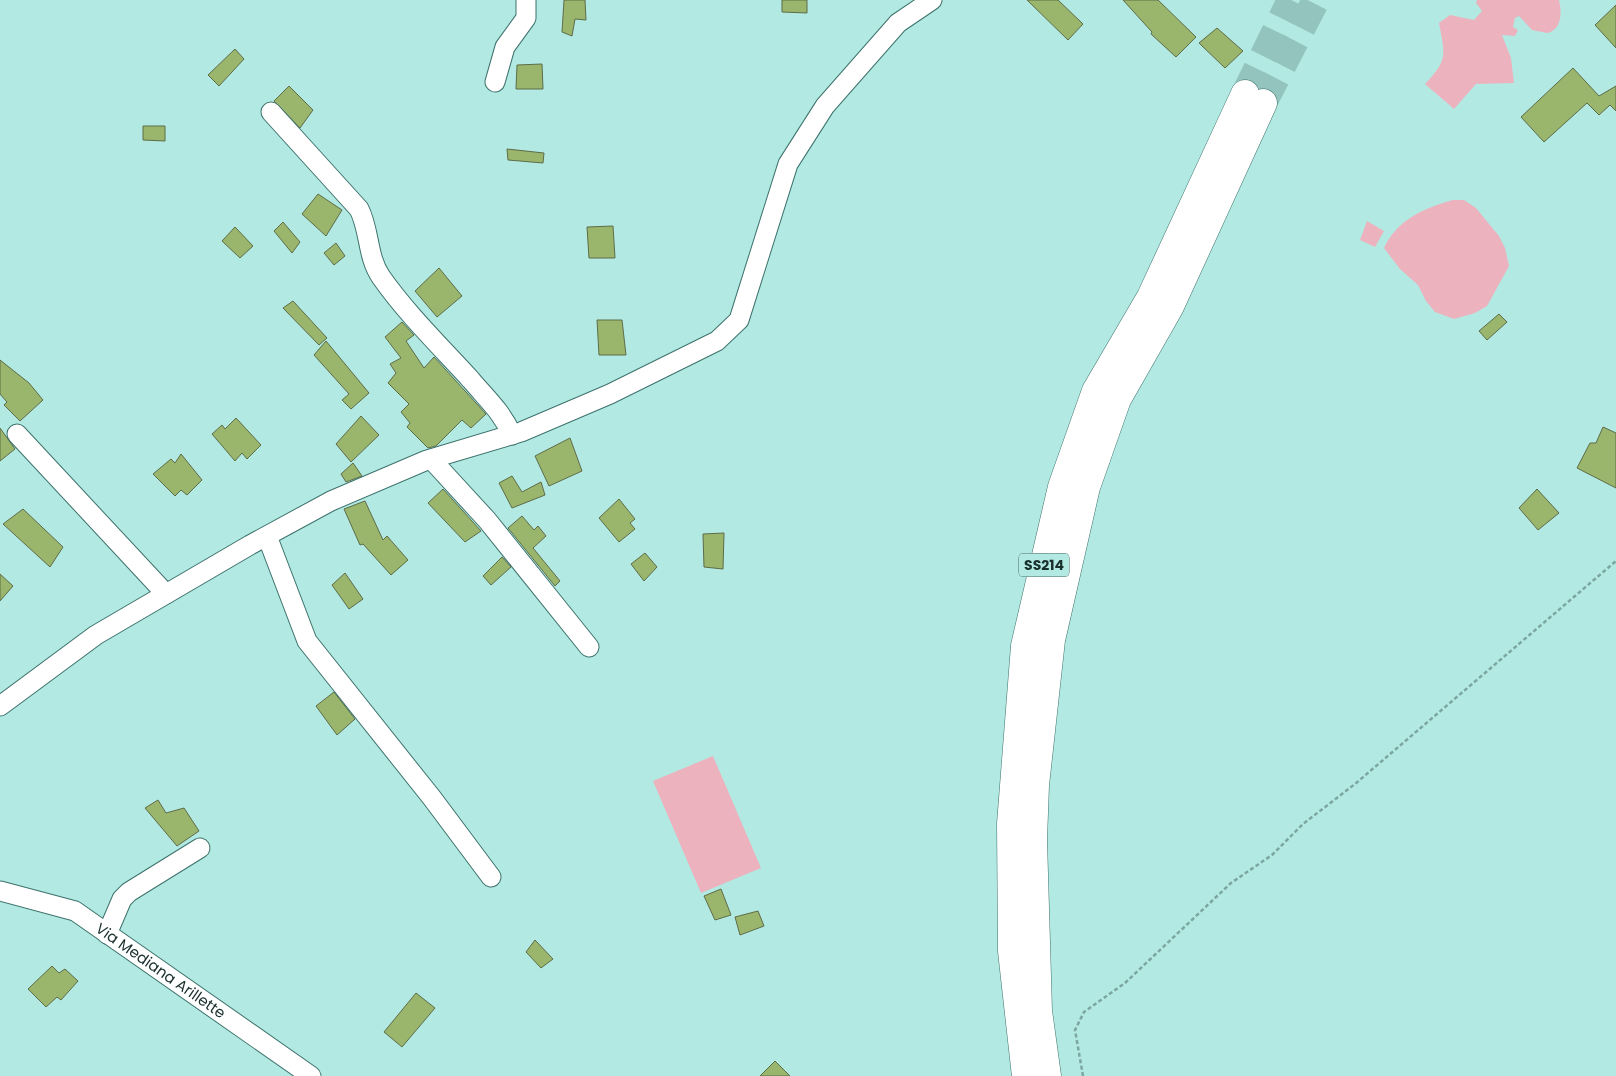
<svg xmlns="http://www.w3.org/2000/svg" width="1616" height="1076" font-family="Poppins,sans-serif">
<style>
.green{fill:#ecb3be}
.building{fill:#9ab66d;stroke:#5e6c48}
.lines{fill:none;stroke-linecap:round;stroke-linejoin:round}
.highway-tunnel{stroke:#94c4be;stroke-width:28;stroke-dasharray:28 14;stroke-linecap:butt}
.minor-casing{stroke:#3d726c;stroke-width:21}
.highway-casing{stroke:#3d726c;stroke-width:29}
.path{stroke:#7ca7a1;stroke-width:2.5;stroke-dasharray:4 2.5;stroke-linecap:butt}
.minor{stroke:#fff;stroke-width:19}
.highway{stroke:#fff;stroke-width:28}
.labels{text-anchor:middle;stroke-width:5;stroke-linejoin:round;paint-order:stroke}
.shield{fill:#b2e9e2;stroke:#486863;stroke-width:1}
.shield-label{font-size:14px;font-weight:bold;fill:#1a302d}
.street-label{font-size:15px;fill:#1a302d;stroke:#b2e9e2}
</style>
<rect width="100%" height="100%" fill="#b2e9e2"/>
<g class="green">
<path d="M1477 0H1559C1562 12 1562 30 1547 33L1532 30 1519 16 1515 18 1513 27 1518 30 1515 36 1502 35 1511 58 1514 83 1476 84 1454 109 1425 84C1448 60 1445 55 1439 23L1450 15 1474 20 1482 11 1476 3Z"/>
<path d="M1453 200H1464L1476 208 1499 236 1505 248 1509 266 1487 306 1475 313 1454 319 1435 312 1426 301 1418 285 1400 269 1384 248C1397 220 1424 208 1453 200Z"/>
<path d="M1367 221 1384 231 1375 247 1360 240Z"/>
<path d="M713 756 761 868 701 893 653 781Z"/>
</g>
<g class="building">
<path d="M564 0H585L586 20 575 19 572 36 562 32Z"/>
<path d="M782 0H807V13L782 12Z"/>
<path d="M1027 0H1058L1083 24 1068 40Z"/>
<path d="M1123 0H1158L1196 37 1176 57 1151 34 1152 32Z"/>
<path d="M1616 5V48L1595 25Z"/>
<path d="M1217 28 1243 51 1225 68 1199 43Z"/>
<path d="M235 49 244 59 219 86 208 75Z"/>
<path d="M542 64 543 89H516L517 65Z"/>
<path d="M1573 68 1599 96 1616 86V111L1610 105 1599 115 1587 103 1544 142 1521 117Z"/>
<path d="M289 86 313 110 300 128 274 101Z"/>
<path d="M143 126H165V141L143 140Z"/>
<path d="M507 149 544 153 543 163 508 160Z"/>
<path d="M318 194 342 210 326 236 302 214Z"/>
<path d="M283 222 300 242 292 253 274 231Z"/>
<path d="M613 226 615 258H589L587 227Z"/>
<path d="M235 227 253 246 240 258 222 241Z"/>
<path d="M336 243 345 256 334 265 324 253Z"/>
<path d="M439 268 462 296 437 317 415 291Z"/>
<path d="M293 301 327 338 319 345 283 308Z"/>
<path d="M1499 314 1507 322 1487 340 1479 331Z"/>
<path d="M597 320H622L626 355H599Z"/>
<path d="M402 322 414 335 406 341 424 368 434 357 486 414 471 428 462 420 436 446 428 448 407 427 410 423 401 412 409 404 388 383 396 373 390 364 401 358 385 337Z"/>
<path d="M326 341 369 393 351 409 342 400 349 394 314 355Z"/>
<path d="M0 360 29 383 43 400 20 421 4 405 7 402 0 394Z"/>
<path d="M361 416 379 435 351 462 336 444Z"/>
<path d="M236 418 261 445 247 459 242 453 235 461 212 434 222 425 225 429Z"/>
<path d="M1603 427 1616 433V488L1577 468 1590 443H1596Z"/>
<path d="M0 428 15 449 0 461Z"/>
<path d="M570 438 582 471 549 486 535 456Z"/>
<path d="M181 454 202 480 187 495 181 490 175 496 153 474 171 459 175 463Z"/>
<path d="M353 463 362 476 346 482 341 474Z"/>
<path d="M512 476 522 492 541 482 545 495 512 508 499 483Z"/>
<path d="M443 489 481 531 465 542 428 503Z"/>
<path d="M1537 489 1559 513 1538 530 1519 508Z"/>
<path d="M619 499 635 519 630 523 635 529 619 542 599 518Z"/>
<path d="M365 501 383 540 387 536 408 560 391 575 363 544 360 545 344 509Z"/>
<path d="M23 509 63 547 50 567 3 524Z"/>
<path d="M522 516 534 530 538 526 546 536 533 548 560 581 555 586 508 528Z"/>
<path d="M724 533 723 569 704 567 703 534Z"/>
<path d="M645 553 657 567 644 581 631 564Z"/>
<path d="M502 557 511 567 491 585 483 576Z"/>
<path d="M345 573 363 599 349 609 332 585Z"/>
<path d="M0 574 13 586 0 601Z"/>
<path d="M334 692 355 719 337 735 316 706Z"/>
<path d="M158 800 166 813 184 808 199 831 177 846 145 808Z"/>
<path d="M721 889 731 915 715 920 704 896Z"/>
<path d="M758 911 764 926 740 935 735 917Z"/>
<path d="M535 940 553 959 541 968 526 952Z"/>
<path d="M52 966 59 973 65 969 78 981 61 1000 57 997 46 1007 28 989Z"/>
<path d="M416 993 435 1008 402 1047 384 1032Z"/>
<path d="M775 1061 790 1076H760Z"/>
</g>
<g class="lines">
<g class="highway-tunnel">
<path d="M1245 94 1291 0"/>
<path d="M1263 103 1316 0"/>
</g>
<defs>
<g id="minor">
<path d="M495 82 505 47 526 18V0"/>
<path d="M271 112 359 209C370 230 367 257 381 277 407 314 441 347 471 380 487 399 502 412 512 435"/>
<path d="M17 434 166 594"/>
<path d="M431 459 487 520 589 647"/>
<path d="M267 536 307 641 432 798 491 877"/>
<path d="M0 706 96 635 250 545 331 501 427 460 521 432 610 394 717 341 739 320 788 164 825 106 898 23 932 0"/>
<path id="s1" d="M0 891 75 911 311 1076"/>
<path d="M107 934 122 899 129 892 200 848"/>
</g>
<g id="highway">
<path d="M1026 1076 1012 951 1011 824 1025 646 1062 487 1096 391 1151 297 1245 94"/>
<path d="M1047 1076 1038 1011 1033 840 1035 785 1051 640 1086 487 1117 399 1170 306 1263 103"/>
</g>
</defs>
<use href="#minor" class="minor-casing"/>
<use href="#highway" class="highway-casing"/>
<path class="path" d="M1083 1076 1075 1030 1084 1012 1125 983 1231 883 1272 855 1303 824 1355 784 1616 561"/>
<use href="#minor" class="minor"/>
<use href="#highway" class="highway"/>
</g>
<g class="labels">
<rect class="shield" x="1019" y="553.5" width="50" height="23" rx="4"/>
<g class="shield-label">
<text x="1044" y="570">SS214</text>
</g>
<g class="street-label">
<text dy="5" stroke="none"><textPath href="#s1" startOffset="182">Via Mediana Arillette</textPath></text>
</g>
</g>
</svg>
